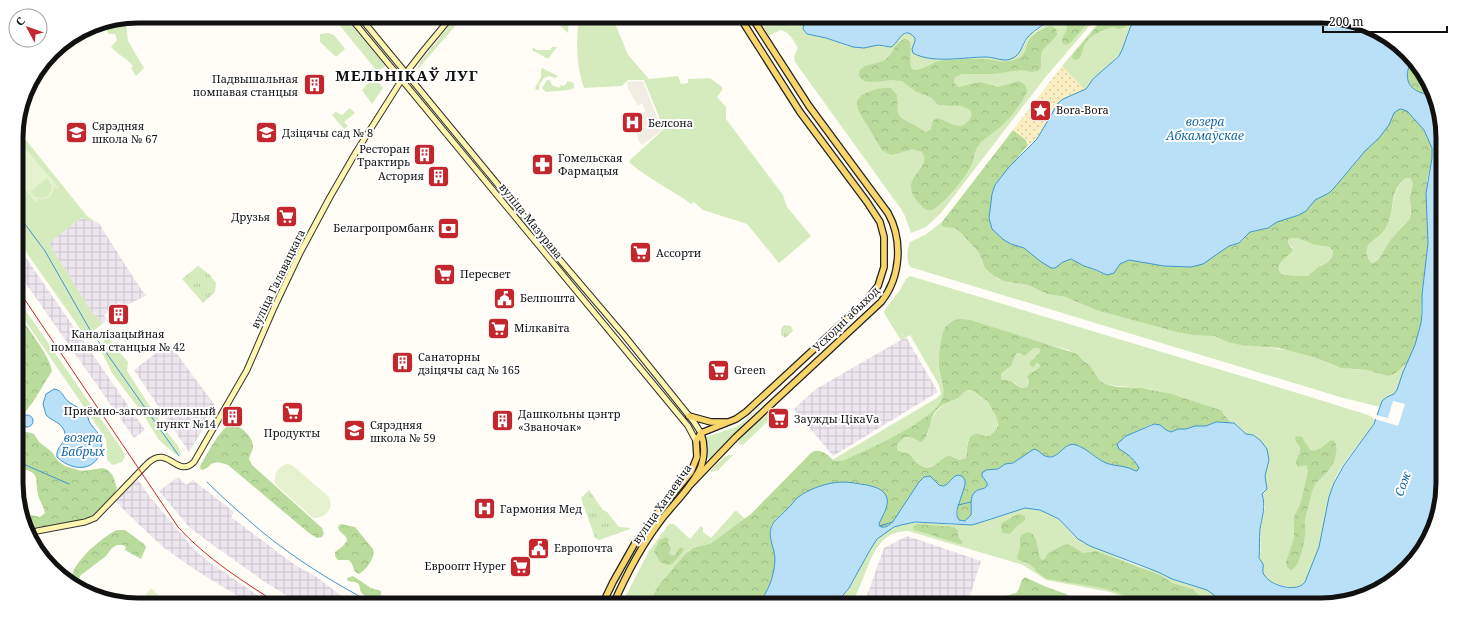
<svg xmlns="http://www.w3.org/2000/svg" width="1459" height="621" font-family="'Noto Serif',serif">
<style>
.industrial{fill:url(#industrial-grid)}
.grass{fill:#d5ebbd}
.forest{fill:url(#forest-crowns);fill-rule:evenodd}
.sand{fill:url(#sand-dots)}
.park{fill:url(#park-tufts)}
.pitch{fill:#e6f2cf;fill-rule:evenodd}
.plaza{fill:#f1ede2}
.water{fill:#b9e0f7;stroke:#3f96cf}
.pier{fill:#fffdf5}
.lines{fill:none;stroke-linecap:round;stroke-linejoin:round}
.stream{stroke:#3f96cf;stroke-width:1}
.secondary-casing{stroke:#333;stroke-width:7}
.primary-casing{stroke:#222;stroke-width:8}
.secondary{stroke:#fff6b0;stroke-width:5}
.primary{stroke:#f9d66b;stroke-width:5.5}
.rail{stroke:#c4262e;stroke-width:1}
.labels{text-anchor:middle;stroke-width:4;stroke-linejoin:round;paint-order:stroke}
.poi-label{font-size:11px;fill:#111;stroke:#fff;text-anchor:start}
.street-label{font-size:11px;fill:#111;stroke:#fff}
.water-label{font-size:12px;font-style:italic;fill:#1768a6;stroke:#fff}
.district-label{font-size:15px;font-weight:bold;letter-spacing:1px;fill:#111;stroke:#fff}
.rim{fill:none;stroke:#111;stroke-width:5}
</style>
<defs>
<pattern id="industrial-grid" width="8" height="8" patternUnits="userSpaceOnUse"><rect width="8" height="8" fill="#eee6ef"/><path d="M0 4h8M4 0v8" fill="none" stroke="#cbc4cc"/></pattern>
<pattern id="forest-crowns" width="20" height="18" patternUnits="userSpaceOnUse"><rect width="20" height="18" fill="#b9dc9c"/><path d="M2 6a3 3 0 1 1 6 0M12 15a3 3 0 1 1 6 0" fill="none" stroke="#9ebc85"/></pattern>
<pattern id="sand-dots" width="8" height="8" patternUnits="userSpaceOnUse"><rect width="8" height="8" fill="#fbeec1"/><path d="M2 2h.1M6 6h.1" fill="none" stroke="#d6cba5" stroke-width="1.8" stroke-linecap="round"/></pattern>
<pattern id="park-tufts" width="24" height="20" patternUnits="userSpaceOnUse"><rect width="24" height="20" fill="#d5ebbd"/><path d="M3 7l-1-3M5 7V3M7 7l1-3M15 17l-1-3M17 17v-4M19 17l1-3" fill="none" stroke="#b6c8a1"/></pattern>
</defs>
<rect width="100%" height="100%" fill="#fffdf5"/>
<g class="industrial">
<path d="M81 218 94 221 96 223 98 222 133 277 143 292 147 295 125 306 119 303 104 315 107 320 102 324 91 311 49 243Z"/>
<path d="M17 245 145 430 134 438 17 271Z"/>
<path d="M906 337 938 392 833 456 794 409 816 389Z"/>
<path d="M169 343 216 407 189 452 134 370Z"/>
<path d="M178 477 186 485 193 480 234 512 231 517 295 565 317 577 344 598 356 605H301L265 582 213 545 189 527 159 491Z"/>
<path d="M138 480 150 497 194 549 209 562 272 605H252L194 569 163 547 130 516 116 502 133 483Z"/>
<path d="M907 536 981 561 968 602 971 605H861L865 601 884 548Z"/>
</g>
<g class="grass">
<path d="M332 16H344L386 66 377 71Z"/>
<path d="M457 16H464L417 70 420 62Z"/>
<path d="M562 16H569L568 33 557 23Z"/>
<path d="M579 16H612L628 55 649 79 678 76 681 84 688 83V79L710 78 722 87V90L717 97 726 107V119L783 195 787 207 811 236 779 263 747 224 703 210 694 202 691 204C671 189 648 179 630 163L629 161 664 129 644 80H628L622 86 584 88C576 65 576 40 579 16Z"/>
<path d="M757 16H801L804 22 803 29 807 34 826 38 848 46 859 48 878 45 885 47 896 42 900 36C910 30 919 36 913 47L946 58 987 57 1003 60 1021 50 1030 35 1058 17 1098 16 1044 79 941 213 926 227 911 233 905 216 901 209 795 62 794 56 798 48C794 41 789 31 780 30L769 36Z"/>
<path d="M1104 16H1150L1134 21 1128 32 1121 53 1093 79 1089 87 1084 90 1062 66Z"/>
<path d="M117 20 126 23 128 41 144 68 136 76 131 68 133 66C127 58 118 55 111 47L117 40 115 34H109L102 25 104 23Z"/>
<path d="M328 33 334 35 345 49 336 57 320 42V34Z"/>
<path d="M534 47 536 50H550L552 47H557L548 59 532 50Z"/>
<path d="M542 68 558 76 555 78 549 76 544 78 539 85V90H536L535 88 541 77V70Z"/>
<path d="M374 77 383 88 372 104 362 90Z"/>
<path d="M547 80H550L552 85 559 88 561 85 564 86 568 81 574 83V88L569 90 546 92 542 88Z"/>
<path d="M350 108 355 113 344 122 348 126 344 129 332 115 336 112 342 115Z"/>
<path d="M17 129 87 216 94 221 81 218 49 243 91 311 102 324 86 337 17 239Z"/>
<path d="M1406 178H1410L1413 183 1410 204 1411 215 1409 220 1391 239 1378 260 1372 263C1367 259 1365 252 1368 246 1370 241 1375 240 1379 236 1383 233 1386 228 1388 223 1396 206 1389 192 1406 178Z"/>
<path d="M942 222 941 223 955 228 962 234 979 253 985 268 998 279 1003 281 1028 285 1047 294 1065 297 1091 308 1188 334 1210 335 1234 343 1288 350 1313 357 1335 366 1349 369 1367 370 1387 376 1392 375 1402 368 1407 363C1403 372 1402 382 1397 390 1393 398 1385 393 1380 407L1340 397 910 267C906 261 907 249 910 242L925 235Z"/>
<path d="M1291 238H1297L1315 245 1329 247 1333 251 1332 257 1328 262 1321 265 1308 276 1283 275C1271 265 1289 257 1293 248L1288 243V240Z"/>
<path d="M910 276 1304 395 1368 415 1376 420C1363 442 1342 460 1333 484 1322 517 1323 555 1304 585L1296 588 1279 585 1266 578 1263 574V565L1259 556 1261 551 1260 532 1265 507 1262 494 1265 492 1266 484 1265 476 1269 463 1265 447 1258 438 1253 435 1246 434 1237 425 1230 422 1224 413 1218 409 1151 389 1108 385 1100 381 1085 361 1069 350 955 320C953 321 949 322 947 325 940 334 938 360 939 372 941 380 946 390 942 399 928 427 870 447 842 461L836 462 832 460 937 398 941 394 939 385 910 335 901 340 884 313 886 308 900 290 906 279Z"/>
<path d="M17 298 123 451 125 457 122 462 113 465 107 460 106 439 17 309Z"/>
<path d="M107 330 112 343 128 362 127 371 164 428 178 446 181 455 175 454 159 440 143 414 112 373 101 350Z"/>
<path d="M1034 348H1039L1040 352 1032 360 1036 364 1039 363 1040 365 1036 370 1028 375 1027 379 1029 383 1027 387 1021 388 1014 382 1001 379V374L1009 368 1016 354 1019 353 1021 355Z"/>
<path d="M967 390 974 391 979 397 987 399 998 421 996 430 989 436C984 437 980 434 976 435 964 437 968 451 966 458L959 460 951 456 944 457C937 465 925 472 916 463 913 460 912 457 909 455 906 452 901 453 897 450V445C901 439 905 437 912 437L917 441 928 435 929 424 936 412 946 402 956 399Z"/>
<path d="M764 402H765L746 421 715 457 711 459 707 458 705 439 706 437 736 427 744 421Z"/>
<path d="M768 413 769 420 743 445 739 444 738 440Z"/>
<path d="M729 455H733L718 470 711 472V470L724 457Z"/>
<path d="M1025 508 1040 510 1059 519 1074 536 1084 543 1135 565 1158 572 1172 579 1207 590 1214 595 1218 605H1144L1110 592 1046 580 1023 565 908 531C867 531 870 581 849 605H833C856 590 860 559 877 539 903 511 940 529 973 524 991 522 1007 511 1025 508Z"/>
<path d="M735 511H737L745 519 710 544 689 550 686 553 658 586 648 605H621L649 551 669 524H674L690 539 701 526 703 528V532L711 538Z"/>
</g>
<g class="forest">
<path d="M1069 16H1094L1071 42 1067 45 1063 44 1062 39 1067 29V20Z"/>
<path d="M1106 16H1132C1130 26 1122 32 1112 27 1103 30 1092 34 1086 42 1081 48 1085 58 1075 60L1073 59 1072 56 1074 53Z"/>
<path d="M1050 26C1056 27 1057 30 1057 35 1045 50 1040 45 1041 67L1038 71 1032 72 1021 70 993 74H961L954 78V83L958 87 980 82 998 87 1019 81 1025 85 1027 91C1023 103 1007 122 997 130 990 135 983 139 978 146 974 152 974 158 972 164 966 177 944 204 932 210 926 211 923 208 919 203 895 177 934 170 922 152L912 149 896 154 891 155 882 150 858 110 857 101C862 92 880 87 891 88L897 95C899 118 893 114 916 126 920 128 922 131 927 132L931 129 933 121 937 118C948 121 961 133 969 120 972 116 972 114 970 110L961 106 939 105 930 97 915 91 902 81 891 80 875 82 864 81 859 77V71C865 63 877 65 885 60 894 54 894 42 905 39L910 42C911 49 909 65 912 69L915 70C926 69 934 61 944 60 957 59 971 59 984 59 996 60 1006 64 1017 59 1026 55 1025 50 1028 42 1032 34 1042 29 1050 26Z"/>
<path d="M1412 59 1418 64 1431 95C1408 92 1402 79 1412 59Z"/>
<path d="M1398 109H1401L1407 111 1422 128 1428 138 1432 148V158L1427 181 1428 243 1422 295 1421 323 1415 345 1407 363 1397 372 1392 375 1387 376 1367 370 1341 368 1313 357 1279 348 1241 345 1228 342 1214 336 1193 335 1177 332 1096 310 1065 297 1047 294 1028 285 1003 281 994 276 985 268 979 253 962 234 955 228 944 227 941 225 942 222 1013 130 1026 140 1028 145 995 185 992 194 990 222 992 229 1004 240 1024 248 1040 261 1053 268C1059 267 1062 260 1069 260 1076 259 1080 265 1086 267 1094 270 1100 272 1107 275L1114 273 1120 264 1129 260 1164 266 1191 267 1199 265 1229 246 1242 241 1250 232 1268 228 1277 222 1304 212 1315 200 1334 188 1365 151 1379 138 1394 113ZM1406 178H1410L1413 183 1410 198 1411 215 1409 220 1391 239 1378 260 1372 263C1367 259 1365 252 1368 246 1370 241 1375 240 1379 236 1383 233 1386 228 1388 223 1396 206 1388 192 1406 178ZM1291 238H1297L1315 245 1329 247 1333 251 1332 257 1328 262 1318 267 1308 276 1283 275C1271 265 1288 258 1293 250L1288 243V240Z"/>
<path d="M17 312C26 327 50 355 52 371L33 402 18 421V426L20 430 34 434 39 442 52 452 58 461 65 466 82 471 103 468 108 470 113 476 117 488 114 495 92 516 80 520 30 530 26 520 31 515 40 517 45 513C44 507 41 503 39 498 33 477 44 474 17 467Z"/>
<path d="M960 319 970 320 1075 353 1090 366 1100 381 1108 385 1119 387 1143 388 1171 394 1221 410 1230 422H1216L1206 426H1195L1186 429H1178L1171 432 1166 430 1160 425 1152 424 1126 436 1123 438 1121 450C1129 454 1135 460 1139 468L1137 471 1127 468 1107 464 1080 446 1074 444C1066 449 1054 460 1044 456 1040 454 1039 450 1034 449L1015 462 1005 464 983 478 987 483V486C983 491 976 489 973 495L971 515 965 521 959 520C953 511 965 492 965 480L960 475C952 478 951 484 943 486 936 485 935 477 927 476L919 482 895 520C891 524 887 528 881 527L879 524 884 513 882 491 879 489C855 479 825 480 803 494 797 499 792 504 787 509 782 514 773 520 771 527 768 535 772 541 774 548 778 570 770 588 758 605H648L658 586 686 553 693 548 710 544 751 514 812 452C822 448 827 455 834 461H842C865 450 937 421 943 396 945 387 940 377 939 369 938 357 940 343 943 332 946 324 951 320 960 319ZM1034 348H1039L1040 352 1030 362V366L1033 367 1037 363 1040 365C1037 372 1030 371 1027 377L1029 383 1027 387 1021 388 1011 381 1001 379V374L1011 366 1016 354 1019 353 1024 356ZM969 390 974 391 979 396 988 401C993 415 1007 424 989 436 985 437 983 435 979 434 965 432 968 451 966 458L959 460 951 456H947C938 460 931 474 918 464 914 462 913 457 909 454 905 452 901 453 897 450V445C906 434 909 436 920 442 930 440 928 422 935 412 943 403 946 403 956 399 962 396 963 391 969 390Z"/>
<path d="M232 424C240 425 253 437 253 446 253 451 250 454 249 459L252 465 322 528 324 533 322 537 317 538 309 533 228 465C207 457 213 469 201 470L200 467 201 464C208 454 220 427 232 424Z"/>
<path d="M1297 436 1302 437 1310 450C1321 453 1324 442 1333 440 1340 446 1335 462 1330 468 1324 478 1315 480 1312 492 1310 501 1307 510 1305 519 1304 524 1306 529 1305 534 1304 543 1300 567 1291 570L1287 567 1286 562 1294 538V517L1301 502 1308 472 1307 465 1298 467 1296 463C1296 458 1300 455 1300 450 1301 445 1295 443 1295 438Z"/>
<path d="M1018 514 1025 516V520L1017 526 1010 534 1003 533 1001 528 1002 523Z"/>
<path d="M340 524 355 527 373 549C376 557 366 570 359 574L355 572 352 564 349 560H338L335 556V552L343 546 347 541C347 534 339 534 338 527Z"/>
<path d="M918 524 954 527 958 531V537L963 543 960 544 915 530 913 528V526Z"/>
<path d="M117 530H125L144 544 146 547 141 559 125 550 126 547 123 545H117L112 548 106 556 81 575 76 584 71 580C72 576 73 571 75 568 82 555 104 536 117 530Z"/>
<path d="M1029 532C1040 536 1036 555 1042 560L1045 559 1048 553 1066 544 1072 546 1083 553 1096 551 1162 576 1172 583 1192 589 1199 595 1206 605H1148L1116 592 1103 588 1047 579C1038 575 1036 568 1029 564 1024 561 1020 562 1017 558L1020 548V538L1023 534Z"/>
<path d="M666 537 669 540 668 544 671 548 669 553 671 555H675L680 547 684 549C683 552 673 564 670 565 667 565 662 563 660 562L654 551 660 540Z"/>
<path d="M353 576 371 588 381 591V598C376 603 365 598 361 592 359 589 361 585 357 583 354 581 351 582 348 581L347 578Z"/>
<path d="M1025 577 1044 586 1066 594 1084 605H974L976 601 995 599 1016 593C1021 589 1019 581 1025 577Z"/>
</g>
<path class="sand" d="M1062 66 1085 90 1063 99 1058 103 1039 135 1025 150 1028 145V141L1013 130Z"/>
<g class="park">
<path d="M198 266 209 274 216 283 215 292 203 303 182 279Z"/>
<path d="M784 325 791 326 793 331 785 338 781 334V329Z"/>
<path d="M589 490 603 510 607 512 619 527 630 528V529L599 540 595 538 581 498Z"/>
</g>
<g class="pitch">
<path d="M16 137 59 188 57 189 54 186C54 196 47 201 37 199L38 201 36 202 16 179V155L23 149 16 143ZM47 178C60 191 42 207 30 192Z"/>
<path d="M286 464 292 465 329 497 331 506C327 515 323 518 313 518L275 484C274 474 277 468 286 464Z"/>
<path d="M151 588 168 605H151L143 597Z"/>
</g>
<path class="plaza" d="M643 81 662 130 642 145 638 140 636 130H638L640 118 645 111 642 103 638 106 628 88 627 82Z"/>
<g class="water">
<path d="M801 16H1060C1051 20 1033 30 1027 38 1022 45 1021 54 1013 58 1005 63 995 57 986 57 965 57 932 64 913 53L912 49 915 41V38C903 24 899 43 891 47L878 45 864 48 853 47 826 38 807 34 803 29 804 22Z"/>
<path d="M1150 16H1321L1367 25 1412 59C1402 79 1408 92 1431 95L1442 122 1443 483 1434 529 1418 557 1389 584 1329 605H1218L1214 595 1207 590 1172 579 1158 572 1090 546 1078 539 1059 519 1040 510 1025 508 985 521 972 525 915 522 901 525 894 527 877 539 870 550 849 588 840 599 833 605H758C768 591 774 578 775 560 775 546 765 535 774 522 778 517 783 514 787 509 791 506 794 501 797 498 808 489 828 482 843 482 851 482 859 484 867 485 875 487 884 489 887 498 889 507 882 516 879 524L881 527C887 528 891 524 894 520L919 482 924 477 930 476 939 485 943 486C950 484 951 477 958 475L962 476 965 480V485L957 510V516L959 520 965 521 971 515C972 508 969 497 975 492 979 488 984 490 987 486V483L982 476V473L986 470 998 469 1005 464 1013 463 1034 449C1040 450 1042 457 1050 457 1060 457 1065 441 1076 445 1086 448 1093 456 1102 461 1110 466 1120 465 1129 468 1132 469 1134 471 1137 471L1139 468C1134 459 1128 454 1119 449L1117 444 1126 436 1154 424 1160 425 1166 430 1171 432 1178 429H1186L1195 426H1206L1216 422 1234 423 1246 434 1253 435 1260 440 1267 449 1269 460 1265 476 1267 489 1262 494C1266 507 1262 517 1260 529 1259 539 1260 549 1259 558 1260 560 1262 562 1263 564 1264 568 1261 572 1265 576 1272 586 1297 593 1305 582L1319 547 1329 497 1334 483 1344 465 1374 424 1382 401 1387 397 1394 394 1397 390 1403 372 1415 345 1421 323 1422 313V295L1428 243 1426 193 1432 158V148L1424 130 1407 111 1401 109 1398 110 1394 113 1389 125 1379 138 1365 151 1334 188 1329 193 1315 200 1306 211 1299 215 1277 222 1268 228 1250 232 1239 243 1229 246 1203 264 1191 267 1164 266 1129 260 1120 264 1114 273 1107 275 1096 270 1084 266 1071 259 1063 262 1055 268H1051L1040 261 1024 248 1011 244 1004 240 992 229 989 218 992 194 995 185 1009 167 1037 139 1058 103 1063 99 1086 89 1093 79 1119 56 1122 50 1130 28 1134 21Z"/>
<path d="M54 389C63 390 63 398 69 402 73 405 83 410 85 412 88 415 88 420 90 423 94 429 100 434 102 441 102 446 101 451 99 456 90 473 69 469 57 457 55 447 67 443 65 433 62 422 53 422 46 415L43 404 46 394Z"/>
<circle cx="27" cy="421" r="6"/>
</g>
<path class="pier" d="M1393 401 1405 404 1398 426 1375 419 1376 415 1388 418Z"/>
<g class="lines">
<g class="stream">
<path d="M16 212 45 251 90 330"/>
<path d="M98 341 179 456"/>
<path d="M17 459 21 463 69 484"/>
<path d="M207 482C219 494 232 506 245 517 282 551 331 582 376 605"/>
<path d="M958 505 971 502"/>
<path d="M879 526 893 522"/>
</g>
<defs>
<g id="secondary">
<path d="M349 16 688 426 696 441"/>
<path d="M359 16 555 254 624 335 694 422 701 433"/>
<path d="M31 534 37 531 85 522 95 518 148 463C168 444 177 479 194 462L247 370 273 310 300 253 330 197 356 152 406 73 423 51 452 16"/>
</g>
<g id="primary">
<path d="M689 416 711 422H726"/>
<path d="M701 433 736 419 746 412 866 301 878 286 884 267V237L880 222 867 202 800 112 739 16"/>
<path d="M691 484 736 437 881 302C901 277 903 240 888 213L809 106 751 16"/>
<path d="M602 605 613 582 635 543 655 516 691 472 697 457 696 441 701 433"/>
<path d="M613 605C626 575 641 546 661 520 674 503 691 488 700 469 705 457 705 445 701 433"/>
</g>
</defs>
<use href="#secondary" class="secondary-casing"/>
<use href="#primary" class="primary-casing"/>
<use href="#secondary" class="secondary"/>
<use href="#primary" class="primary"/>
<path class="rail" d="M17 288 178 527C207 559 244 582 280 605"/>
</g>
<defs>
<symbol id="building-square" viewBox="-11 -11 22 22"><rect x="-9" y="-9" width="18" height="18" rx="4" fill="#c4262e" stroke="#fff"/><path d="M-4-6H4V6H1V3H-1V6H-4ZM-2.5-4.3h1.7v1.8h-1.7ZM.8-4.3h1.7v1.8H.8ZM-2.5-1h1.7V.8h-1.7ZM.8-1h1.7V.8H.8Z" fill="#fff"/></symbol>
<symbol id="sight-square" viewBox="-11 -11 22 22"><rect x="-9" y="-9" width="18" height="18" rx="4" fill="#c4262e" stroke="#fff"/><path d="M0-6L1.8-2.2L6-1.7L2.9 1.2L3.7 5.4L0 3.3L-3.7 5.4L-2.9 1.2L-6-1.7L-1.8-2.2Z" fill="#fff"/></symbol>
<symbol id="hospital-square" viewBox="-11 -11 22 22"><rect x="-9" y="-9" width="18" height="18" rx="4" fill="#c4262e" stroke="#fff"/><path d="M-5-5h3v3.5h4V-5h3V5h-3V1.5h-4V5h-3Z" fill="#fff"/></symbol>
<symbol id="school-square" viewBox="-11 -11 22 22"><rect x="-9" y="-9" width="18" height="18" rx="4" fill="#c4262e" stroke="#fff"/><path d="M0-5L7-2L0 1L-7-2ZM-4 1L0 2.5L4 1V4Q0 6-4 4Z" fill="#fff"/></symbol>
<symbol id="pharmacy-square" viewBox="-11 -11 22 22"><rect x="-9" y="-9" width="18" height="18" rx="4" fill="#c4262e" stroke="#fff"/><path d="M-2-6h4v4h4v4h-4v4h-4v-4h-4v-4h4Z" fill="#fff"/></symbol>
<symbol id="supermarket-square" viewBox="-11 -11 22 22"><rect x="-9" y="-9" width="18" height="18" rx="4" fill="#c4262e" stroke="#fff"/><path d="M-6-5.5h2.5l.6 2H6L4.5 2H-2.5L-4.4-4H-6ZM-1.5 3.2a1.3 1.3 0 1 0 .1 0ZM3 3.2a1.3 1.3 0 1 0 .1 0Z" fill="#fff"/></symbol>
<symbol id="bank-square" viewBox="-11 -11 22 22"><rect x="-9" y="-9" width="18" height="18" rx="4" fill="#c4262e" stroke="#fff"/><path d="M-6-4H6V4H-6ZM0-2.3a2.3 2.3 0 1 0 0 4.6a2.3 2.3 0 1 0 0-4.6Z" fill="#fff"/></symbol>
<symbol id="civic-square" viewBox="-11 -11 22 22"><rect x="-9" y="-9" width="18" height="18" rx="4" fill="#c4262e" stroke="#fff"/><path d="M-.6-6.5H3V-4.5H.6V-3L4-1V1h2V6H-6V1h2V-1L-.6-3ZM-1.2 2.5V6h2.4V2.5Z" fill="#fff"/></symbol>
</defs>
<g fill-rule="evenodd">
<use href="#building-square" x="302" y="72" width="25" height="25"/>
<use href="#sight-square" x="1028" y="98" width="25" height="25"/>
<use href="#hospital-square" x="620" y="110" width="25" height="25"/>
<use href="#school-square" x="64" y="120" width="25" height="25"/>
<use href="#school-square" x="254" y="120" width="25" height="25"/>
<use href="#building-square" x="412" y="142" width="25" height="25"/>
<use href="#pharmacy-square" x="530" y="152" width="25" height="25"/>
<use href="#building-square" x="426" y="164" width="25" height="25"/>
<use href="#supermarket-square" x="274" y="204" width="25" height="25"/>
<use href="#bank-square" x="436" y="216" width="25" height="25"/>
<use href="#supermarket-square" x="628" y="240" width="25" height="25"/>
<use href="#supermarket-square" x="432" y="262" width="25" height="25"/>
<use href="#civic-square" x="492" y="286" width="25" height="25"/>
<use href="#building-square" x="106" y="302" width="25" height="25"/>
<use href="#supermarket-square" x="486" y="316" width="25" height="25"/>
<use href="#building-square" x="390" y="350" width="25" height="25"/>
<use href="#supermarket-square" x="706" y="358" width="25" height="25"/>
<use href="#supermarket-square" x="280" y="400" width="25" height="25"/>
<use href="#building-square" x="220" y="404" width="25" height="25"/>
<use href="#supermarket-square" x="766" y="406" width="25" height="25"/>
<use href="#building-square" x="490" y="408" width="25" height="25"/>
<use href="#school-square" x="342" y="418" width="25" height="25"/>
<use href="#hospital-square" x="472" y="496" width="25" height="25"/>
<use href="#civic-square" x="526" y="536" width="25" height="25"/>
<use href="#supermarket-square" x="508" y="554" width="25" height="25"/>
</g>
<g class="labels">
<g class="poi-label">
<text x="298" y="83" text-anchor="end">Падвышальная<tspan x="298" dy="13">помпавая станцыя</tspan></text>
<text x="1056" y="114">Bora-Bora</text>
<text x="648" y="127">Белсона</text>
<text x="92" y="130">Сярэдняя<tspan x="92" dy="13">школа № 67</tspan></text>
<text x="282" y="137">Дзіцячы сад № 8</text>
<text x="410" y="153" text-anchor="end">Ресторан<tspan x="410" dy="13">Трактирь</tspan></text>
<text x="558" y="162">Гомельская<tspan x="558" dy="13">Фармацыя</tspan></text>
<text x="424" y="180" text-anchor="end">Астория</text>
<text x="270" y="221" text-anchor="end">Друзья</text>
<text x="434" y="232" text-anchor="end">Белагропромбанк</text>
<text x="656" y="257">Ассорти</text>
<text x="460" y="278">Пересвет</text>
<text x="520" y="302">Белпошта</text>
<text x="514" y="332">Мілкавіта</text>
<text x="118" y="338" text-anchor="middle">Каналізацыйная<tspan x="118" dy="13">помпавая станцыя № 42</tspan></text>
<text x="418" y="361">Санаторны<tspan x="418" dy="13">дзіцячы сад № 165</tspan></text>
<text x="734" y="374">Green</text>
<text x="216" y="415" text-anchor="end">Приёмно-заготовительный<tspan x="216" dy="13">пункт №14</tspan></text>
<text x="518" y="418">Дашкольны цэнтр<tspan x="518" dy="13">«Званочак»</tspan></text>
<text x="794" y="423">Заужды ЦікаVа</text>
<text x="370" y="429">Сярэдняя<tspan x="370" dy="13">школа № 59</tspan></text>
<text x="292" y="437" text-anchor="middle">Продукты</text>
<text x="500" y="513">Гармония Мед</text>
<text x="554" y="552">Европочта</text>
<text x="506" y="570" text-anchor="end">Евроопт Hyper</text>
</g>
<g class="street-label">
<text transform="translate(531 221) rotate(51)" y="4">вуліца Мазурава</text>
<text transform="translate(278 279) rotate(-64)" y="4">вуліца Галавацкага</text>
<text transform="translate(846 319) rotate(-44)" y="4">Усходні абыход</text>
<text transform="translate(662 504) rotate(-55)" y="4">вуліца Хатаевіча</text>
</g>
<g class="water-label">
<text x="1205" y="126">возера<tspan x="1205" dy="14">Абкамаўскае</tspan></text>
<text x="83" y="442">возера<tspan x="83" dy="14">Бабрых</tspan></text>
<text transform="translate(1403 484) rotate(-70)" y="4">Сож</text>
</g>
<g class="district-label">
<text x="407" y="81">МЕЛЬНІКАЎ ЛУГ</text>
</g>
</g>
<path d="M0 0H1459V621H0ZM138 23H1321A115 115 0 0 1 1436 138V483A115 115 0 0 1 1321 598H138A115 115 0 0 1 23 483V138A115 115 0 0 1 138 23Z" fill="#fff" fill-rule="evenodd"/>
<path class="rim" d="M138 23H1321A115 115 0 0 1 1436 138V483A115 115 0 0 1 1321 598H138A115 115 0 0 1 23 483V138A115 115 0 0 1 138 23Z"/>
<g transform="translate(28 28) rotate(311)"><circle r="19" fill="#ffffff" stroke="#a0a0a0"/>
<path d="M0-3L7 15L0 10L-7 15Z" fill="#c4262e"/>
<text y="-6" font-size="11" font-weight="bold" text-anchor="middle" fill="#111111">С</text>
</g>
<path d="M1323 26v6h124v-6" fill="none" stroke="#111111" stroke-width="2"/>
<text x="1329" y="26" font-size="12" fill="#111111" stroke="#ffffff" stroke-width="3" paint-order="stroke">200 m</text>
</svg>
